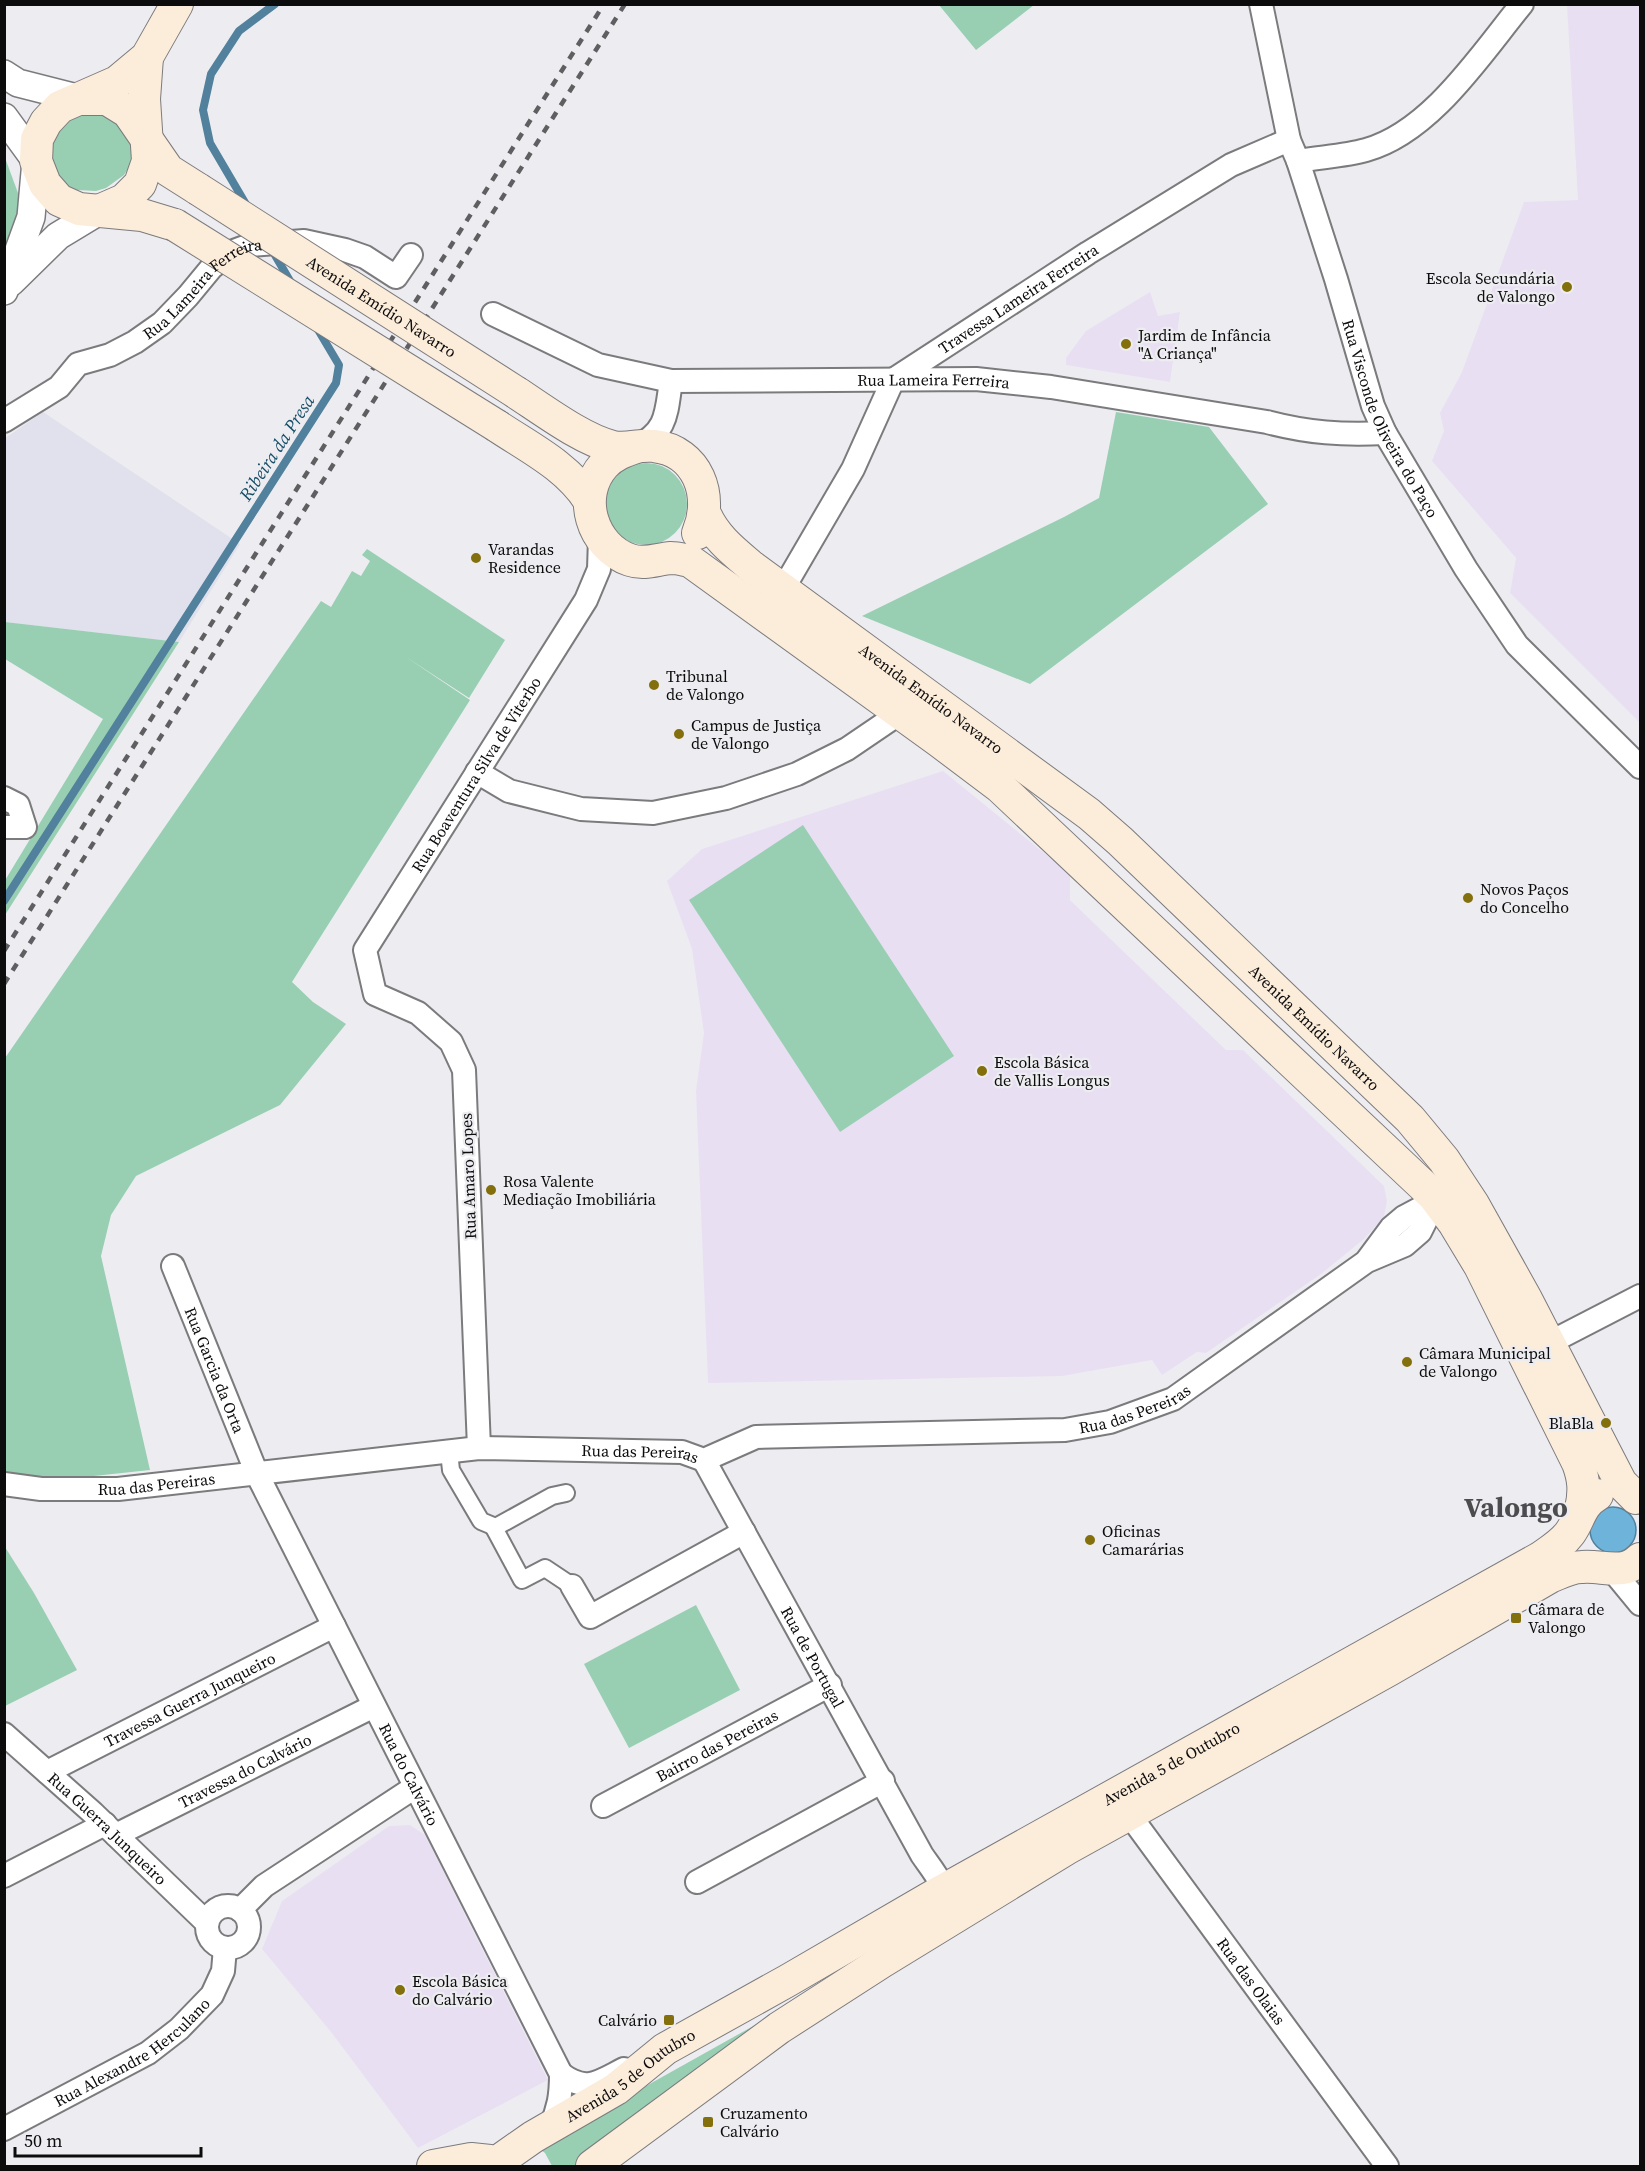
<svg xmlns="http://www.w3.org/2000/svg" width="1645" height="2171" font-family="'Source Serif 4',serif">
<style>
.built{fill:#e0e1ec}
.education{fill:#e9dff3}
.green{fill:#98cfb3}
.water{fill:#6eb3d9;stroke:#51819c;stroke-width:1.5}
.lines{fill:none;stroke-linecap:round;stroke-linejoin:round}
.stream{stroke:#51819c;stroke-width:8}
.pedestrian-casing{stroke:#7b7b7e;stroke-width:20}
.minor-casing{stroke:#7b7b7e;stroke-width:26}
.tertiary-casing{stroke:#7b7b7e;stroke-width:30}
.secondary-casing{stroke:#7b7b7e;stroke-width:34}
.pedestrian{stroke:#fff;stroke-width:16}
.minor{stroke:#fff;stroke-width:22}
.tertiary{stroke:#fff;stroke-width:27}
.secondary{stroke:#fcecda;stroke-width:32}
.rail{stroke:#5f5f62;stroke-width:4.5;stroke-dasharray:8 8;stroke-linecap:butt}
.secondary-bridge-casing{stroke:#7b7b7e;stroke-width:34;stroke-linecap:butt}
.secondary-bridge{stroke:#fcecda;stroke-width:32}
.poi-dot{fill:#846f0d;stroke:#ededf1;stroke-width:2}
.labels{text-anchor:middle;stroke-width:4.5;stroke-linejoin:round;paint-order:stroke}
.poi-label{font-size:16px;fill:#0c0c0d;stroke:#ededf1;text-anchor:start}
.street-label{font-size:16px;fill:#0c0c0d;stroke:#ededf1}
.water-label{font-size:18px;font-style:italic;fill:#164e68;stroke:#ededf1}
.town-label{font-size:28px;font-weight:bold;fill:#4c4c4f;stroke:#ededf1}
</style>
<rect width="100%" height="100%" fill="#ededf1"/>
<path class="built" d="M43 412 240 544 179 642 5 622 4 439Z"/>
<g class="education">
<path d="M1567 5H1640V723L1510 593 1516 558 1432 461 1444 431 1440 413 1462 372 1524 202 1578 200Z"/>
<path d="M1150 292 1158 316 1180 312 1170 382 1066 365V358L1086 331Z"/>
<path d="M943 771 1070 874V900L1226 1050H1243L1384 1186 1387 1201 1384 1217 1364 1239 1321 1274 1206 1353 1197 1352 1162 1375 1152 1360 1062 1376 708 1383 696 1091 704 1033 692 949 667 881 702 849Z"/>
<path d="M410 1825 425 1835 548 2080 418 2148 331 2032 262 1949 282 1901 389 1826Z"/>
</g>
<g class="green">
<path d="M939 5H1034L976 50Z"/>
<path d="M98 111 129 129 133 156 128 169 124 175 106 188 96 191 77 190 68 187 62 183 46 154 49 138 76 115Z"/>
<path d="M4 155 18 193V215L4 250Z"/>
<path d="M1116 412 1209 427 1268 504 1030 684 862 616 1064 517 1099 498Z"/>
<circle cx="646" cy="504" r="41"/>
<path d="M367 549 505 640 469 698 406 657 470 700 292 982 313 1002 346 1024 280 1105 136 1176 111 1215 101 1256 150 1470 47 1481 5 1473V1058L321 601 331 607 352 571 361 576 370 561 362 555Z"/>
<path d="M5 622 179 642 5 915 4 882 103 719 5 659Z"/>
<path d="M803 825 954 1056 840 1132 689 900Z"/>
<path d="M5 1547 34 1593 77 1670 5 1706Z"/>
<path d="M696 1605 740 1690 629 1748 584 1664Z"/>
<path d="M755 2025H758L578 2166H552L545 2153 537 2147Z"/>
</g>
<circle class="water" cx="1613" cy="1530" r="23"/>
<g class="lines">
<g class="stream">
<path d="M247 206 210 143 203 110 211 74 239 31 275 4"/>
<path d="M272 250 293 286"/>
<path d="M4 901 336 383 339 365 317 328"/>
</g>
<defs>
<g id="pedestrian">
<path d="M449 1452 451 1470 481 1521 493 1526 522 1580 545 1568 572 1586"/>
<path d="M494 1528 552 1496 566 1493"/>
</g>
<g id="minor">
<path id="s1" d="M1261 4 1289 140 1298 161 1336 279 1373 406 1385 433 1466 569 1517 645 1640 767"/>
<path d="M1298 161C1320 157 1345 156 1366 150 1431 132 1481 54 1522 4"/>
<path id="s2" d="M493 314 598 365 671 381 976 379 1051 387 1267 422C1309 433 1342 435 1385 433"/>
<path id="s3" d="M4 421 59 387 78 364 110 355 135 342 162 323 188 296 212 267 234 251 250 245 304 241 345 250 365 257 396 277 411 255"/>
<path d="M636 447C668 431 666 413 671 381"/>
<path id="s4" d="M783 589 853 469 893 380 1088 253 1231 165 1289 140"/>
<path d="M477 772 509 791 581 809 653 813 726 798 797 774 847 749 900 713"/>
<path d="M4 798 18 805 25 827H4"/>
<path d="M1368 1259 1391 1228 1404 1217 1436 1200"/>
<path id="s5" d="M173 1266 257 1474 561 2074C561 2094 559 2109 550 2127"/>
<path d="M1549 1343 1640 1296"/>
<path id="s6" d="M479 1448 464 1070 451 1042 418 1013 375 994 365 950 586 600 599 569 600 538"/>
<path id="s7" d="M704 1460 922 1855C933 1871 946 1885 946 1905"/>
<path id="s8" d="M4 1484 41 1489H118L479 1448 682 1452 704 1460 756 1437 1065 1430 1110 1422 1173 1399 1367 1261 1405 1245 1420 1232 1436 1200"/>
<path d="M1612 1570 1640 1604"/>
<path d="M572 1586 590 1617 744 1532"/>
<path id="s9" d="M4 1734 93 1813 207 1923"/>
<path id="s10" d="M47 1772 334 1626"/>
<path id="s11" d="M1120 1802 1387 2166"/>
<path id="s12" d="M603 1806 830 1685"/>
<path id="s13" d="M116 1835 374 1706"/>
<path d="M4 1876 105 1824"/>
<path d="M697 1882 883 1781"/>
<circle cx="228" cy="1927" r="21"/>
<path d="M240 1910 264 1886 415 1787"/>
<path d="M561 2074C587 2093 598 2082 624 2069"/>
<path id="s14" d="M4 2129 148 2053 179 2029 212 1995 223 1971 225 1948"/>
</g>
<g id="tertiary">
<path d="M4 74 18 83 81 99"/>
<path d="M4 117 36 161 31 217 4 291"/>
<path d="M11 282 58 236 101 210"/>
</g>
<g id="secondary">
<path d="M81 99H107L128 112 168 170 198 189"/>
<path d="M101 210 124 200 140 184 148 161 144 99 147 57"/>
<path d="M175 225 142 215 79 209 59 200 45 184 36 161 37 139 46 122 60 107 117 82 147 57 177 4"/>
<path d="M517 393C543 410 583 440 613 447 626 450 641 444 654 446 698 451 714 496 698 533"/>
<path d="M497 426C530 448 567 466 589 500"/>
<path d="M636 447C624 451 613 455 604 465 576 496 592 547 630 560 645 565 657 559 671 558 678 558 684 560 690 561L939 741 1000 787 1433 1195 1454 1223 1480 1266 1578 1463C1584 1479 1585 1491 1581 1509"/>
<path id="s15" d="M705 514C715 537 733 551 752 567L1089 814 1120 841 1410 1119 1444 1160 1473 1204 1526 1299 1621 1483 1636 1498"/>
<path id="s16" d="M503 2158 533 2137 616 2089 665 2049 787 1981 935 1895 1540 1558C1550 1551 1562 1544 1570 1533 1580 1519 1580 1505 1597 1495"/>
<path d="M433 2166 471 2159 490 2161"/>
<path d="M592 2166 779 2028 883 1961 1066 1849 1389 1670 1550 1577C1560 1573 1570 1567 1582 1567 1602 1565 1623 1576 1640 1559"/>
</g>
</defs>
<use href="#pedestrian" class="pedestrian-casing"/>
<use href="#minor" class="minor-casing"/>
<use href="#tertiary" class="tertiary-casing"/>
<use href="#secondary" class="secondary-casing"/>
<use href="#pedestrian" class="pedestrian"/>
<use href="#minor" class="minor"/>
<use href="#tertiary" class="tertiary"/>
<use href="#secondary" class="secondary"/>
<g class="rail">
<path d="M4 951 604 4"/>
<path d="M4 984 625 4"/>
</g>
<defs>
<g id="secondary-bridge">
<path id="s17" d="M198 189 517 393"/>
<path d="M175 225 497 426"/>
</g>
</defs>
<use href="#secondary-bridge" class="secondary-bridge-casing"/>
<use href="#secondary-bridge" class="secondary-bridge"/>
</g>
<g class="poi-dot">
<circle cx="1567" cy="287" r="6"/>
<circle cx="1126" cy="344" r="6"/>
<circle cx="476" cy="558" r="6"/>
<circle cx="654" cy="685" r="6"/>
<circle cx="679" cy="734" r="6"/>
<circle cx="1468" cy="898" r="6"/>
<circle cx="982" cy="1071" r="6"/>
<circle cx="491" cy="1190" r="6"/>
<circle cx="1407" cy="1362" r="6"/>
<circle cx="1606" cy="1423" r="6"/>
<circle cx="1090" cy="1540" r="6"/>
<rect x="1510" y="1612" width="12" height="12" rx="3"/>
<circle cx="400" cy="1990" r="6"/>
<rect x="663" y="2014" width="12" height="12" rx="3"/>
<rect x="702" y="2116" width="12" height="12" rx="3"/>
</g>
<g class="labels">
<g class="poi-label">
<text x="1555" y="284" text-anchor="end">Escola Secundária<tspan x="1555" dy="18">de Valongo</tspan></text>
<text x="1138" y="341">Jardim de Infância<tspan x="1138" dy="18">"A Criança"</tspan></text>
<text x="488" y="555">Varandas<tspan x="488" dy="18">Residence</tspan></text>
<text x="666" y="682">Tribunal<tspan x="666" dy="18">de Valongo</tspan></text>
<text x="691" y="731">Campus de Justiça<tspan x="691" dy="18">de Valongo</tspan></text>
<text x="1480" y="895">Novos Paços<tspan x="1480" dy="18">do Concelho</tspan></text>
<text x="994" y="1068">Escola Básica<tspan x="994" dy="18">de Vallis Longus</tspan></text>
<text x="503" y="1187">Rosa Valente<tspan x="503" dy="18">Mediação Imobiliária</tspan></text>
<text x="1419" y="1359">Câmara Municipal<tspan x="1419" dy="18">de Valongo</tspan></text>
<text x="1594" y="1429" text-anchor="end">BlaBla</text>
<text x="1102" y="1537">Oficinas<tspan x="1102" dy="18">Camarárias</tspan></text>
<text x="1528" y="1615">Câmara de<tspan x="1528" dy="18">Valongo</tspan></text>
<text x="412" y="1987">Escola Básica<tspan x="412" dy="18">do Calvário</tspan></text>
<text x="657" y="2026" text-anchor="end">Calvário</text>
<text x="720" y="2119">Cruzamento<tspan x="720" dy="18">Calvário</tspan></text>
</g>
<g class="street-label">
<text dy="6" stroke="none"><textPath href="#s3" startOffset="244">Rua Lameira Ferreira</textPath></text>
<text dy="6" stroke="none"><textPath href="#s4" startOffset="386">Travessa Lameira Ferreira</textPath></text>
<text dy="6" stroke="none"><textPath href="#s17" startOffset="218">Avenida Emídio Navarro</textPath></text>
<text dy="6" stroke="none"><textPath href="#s2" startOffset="454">Rua Lameira Ferreira</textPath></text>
<text dy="6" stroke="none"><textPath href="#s1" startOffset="436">Rua Visconde Oliveira do Paço</textPath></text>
<text dy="6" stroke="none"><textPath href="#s15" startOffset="294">Avenida Emídio Navarro</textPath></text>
<text dy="6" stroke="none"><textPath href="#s6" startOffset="753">Rua Boaventura Silva de Viterbo</textPath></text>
<text dy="6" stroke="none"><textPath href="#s15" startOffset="800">Avenida Emídio Navarro</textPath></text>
<text transform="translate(468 1176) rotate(-92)" y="6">Rua Amaro Lopes</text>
<text dy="6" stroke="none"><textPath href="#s5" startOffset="112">Rua Garcia da Orta</textPath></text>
<text dy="6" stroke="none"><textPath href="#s8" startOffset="1143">Rua das Pereiras</textPath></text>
<text dy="6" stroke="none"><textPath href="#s8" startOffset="639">Rua das Pereiras</textPath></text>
<text dy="6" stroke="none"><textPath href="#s8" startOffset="153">Rua das Pereiras</textPath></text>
<text dy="6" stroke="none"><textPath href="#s7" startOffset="225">Rua de Portugal</textPath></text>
<text dy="6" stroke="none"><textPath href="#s10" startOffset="160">Travessa Guerra Junqueiro</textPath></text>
<text dy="6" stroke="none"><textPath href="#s12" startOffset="129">Bairro das Pereiras</textPath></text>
<text dy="6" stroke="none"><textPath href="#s16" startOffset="777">Avenida 5 de Outubro</textPath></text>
<text dy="6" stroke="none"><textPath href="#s13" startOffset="144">Travessa do Calvário</textPath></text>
<text dy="6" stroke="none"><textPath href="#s5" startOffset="561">Rua do Calvário</textPath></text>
<text dy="6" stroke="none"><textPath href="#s9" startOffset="140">Rua Guerra Junqueiro</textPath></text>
<text dy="6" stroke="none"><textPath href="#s11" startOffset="222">Rua das Olaias</textPath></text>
<text dy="6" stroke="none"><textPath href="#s14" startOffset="150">Rua Alexandre Herculano</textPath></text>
<text dy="6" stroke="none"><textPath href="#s16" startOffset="152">Avenida 5 de Outubro</textPath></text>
</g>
<g class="water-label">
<text transform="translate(277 448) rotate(-57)" y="6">Ribeira da Presa</text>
</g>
<g class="town-label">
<text x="1516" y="1517">Valongo</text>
</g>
</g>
<rect width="1645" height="2171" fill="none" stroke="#0c0c0d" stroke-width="12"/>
<path d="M15 2147v9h186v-9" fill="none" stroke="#0c0c0d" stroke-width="3"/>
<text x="24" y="2147" font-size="18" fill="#0c0c0d" stroke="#ededf1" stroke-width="4.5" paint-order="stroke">50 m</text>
</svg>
